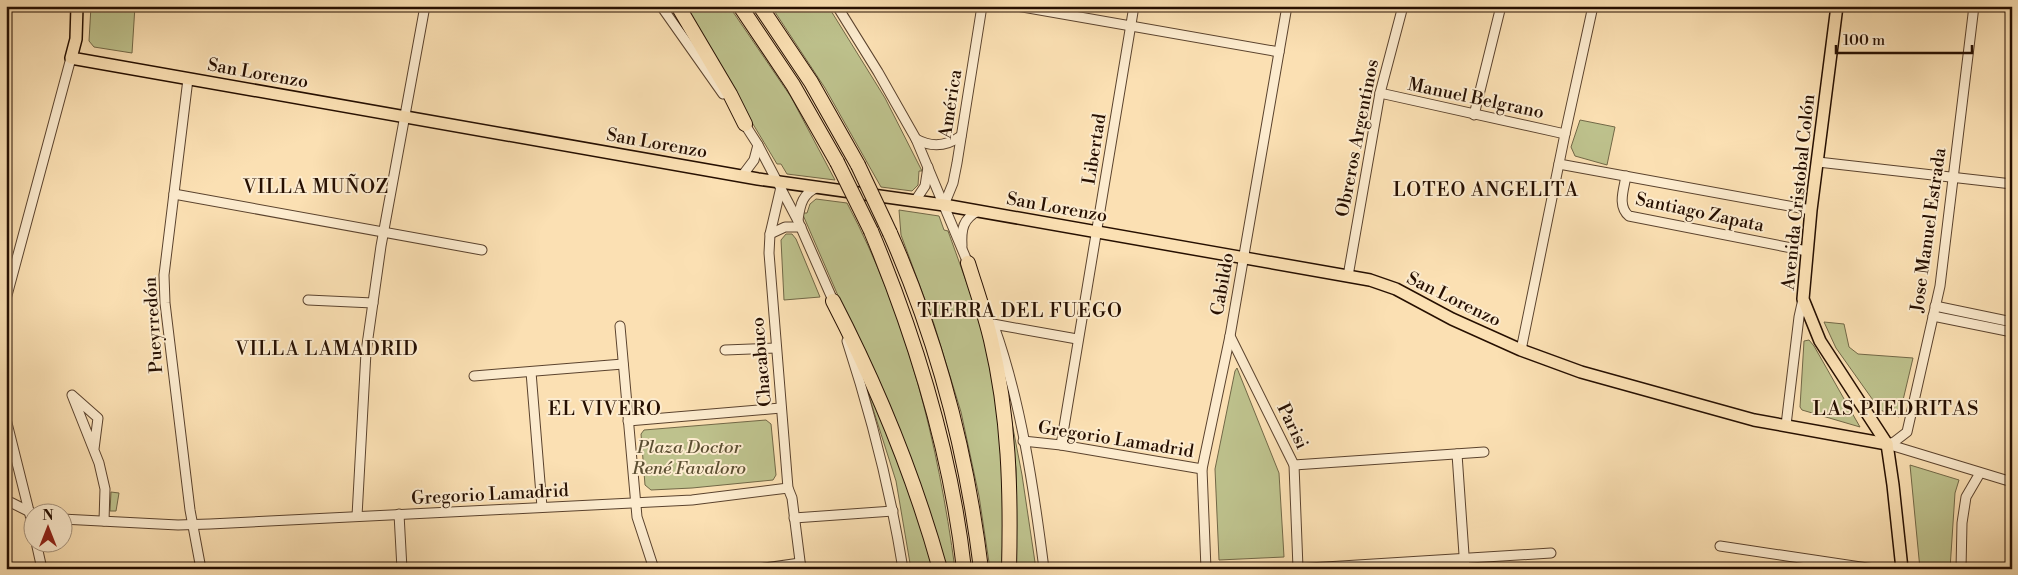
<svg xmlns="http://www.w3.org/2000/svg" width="2018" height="575" font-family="'Libre Bodoni',serif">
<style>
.green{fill:#bec28d;stroke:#726847}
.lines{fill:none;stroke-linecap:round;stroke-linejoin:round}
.minor-casing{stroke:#5b432e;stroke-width:11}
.major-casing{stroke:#260f01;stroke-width:14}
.highway-casing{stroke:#260f01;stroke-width:16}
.minor{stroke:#fcebce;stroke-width:9}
.major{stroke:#fbe0b3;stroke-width:11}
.highway{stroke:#fbe0b3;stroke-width:14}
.highway-bridge-casing{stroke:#260f01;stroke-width:16;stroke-linecap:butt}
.highway-bridge{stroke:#fbe0b3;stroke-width:14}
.labels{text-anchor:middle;stroke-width:4;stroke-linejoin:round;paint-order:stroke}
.street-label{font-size:18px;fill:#260f01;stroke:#fcebce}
.park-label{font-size:18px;font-style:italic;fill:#5b4e32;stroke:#fcebce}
.neighbourhood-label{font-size:19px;letter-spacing:1px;fill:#260f01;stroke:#fcebce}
.quarter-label{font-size:20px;letter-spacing:1px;fill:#260f01;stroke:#fcebce}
</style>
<rect width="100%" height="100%" fill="#fbe0b3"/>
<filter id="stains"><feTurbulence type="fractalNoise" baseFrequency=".004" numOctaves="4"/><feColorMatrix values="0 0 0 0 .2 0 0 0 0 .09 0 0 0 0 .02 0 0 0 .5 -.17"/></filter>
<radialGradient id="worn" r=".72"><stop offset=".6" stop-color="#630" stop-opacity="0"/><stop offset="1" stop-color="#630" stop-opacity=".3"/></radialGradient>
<g class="green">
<path d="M91 6H135L132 53 94 47 89 41Z"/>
<path d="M682 6H729L791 97 835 180 787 174 781 164H777Z"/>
<path d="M771 6H828L885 98 921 169 922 171H919L918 185 912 191 881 187 825 88Z"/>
<path d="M1580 120 1615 127 1607 165 1575 156 1571 147Z"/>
<path d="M816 199 847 203C907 316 938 443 955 569H943L872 374 803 215V213H807L810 204Z"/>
<path d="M899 210 939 216 944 230 948 231 987 339 1000 406 1005 569H990L979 496 961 412 934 324 901 235Z"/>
<path d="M786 234H792L796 239 820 297 784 300 781 240Z"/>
<path d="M1824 322 1844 324 1849 347 1858 354 1913 358 1899 417 1880 410 1836 348Z"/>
<path d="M1809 340 1814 346 1860 427 1802 410 1800 407 1804 341Z"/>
<path d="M853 346 914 503 933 569H911L896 481Z"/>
<path d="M1237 368 1279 473 1284 557 1219 560 1215 469 1235 371Z"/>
<path d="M1008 402 1022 475 1036 569H1015L1016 469Z"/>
<path d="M766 420 771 424 776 475 773 480 692 488 651 490 645 485 641 434 644 430Z"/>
<path d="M1910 465 1959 480 1955 493 1950 569H1920Z"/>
<path d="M111 492 119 493 116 511H110Z"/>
</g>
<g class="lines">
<defs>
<g id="minor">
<path d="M661 6 723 94"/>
<path d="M837 6 878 72 916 139 970 268"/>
<path d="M1017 6 1279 52"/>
<path d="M188 79 164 275 165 303 190 510 201 569"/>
<path d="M1380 93 1565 134"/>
<path d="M1474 115 1501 6"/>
<path d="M742 120 758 145 798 221 835 305"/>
<path d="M916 139C932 148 947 146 961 136"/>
<path d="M1818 162 2012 184"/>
<path d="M1559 164 1811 210"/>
<path d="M742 176 754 160 758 145"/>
<path d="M1626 176C1624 189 1617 206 1629 216L1807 251"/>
<path d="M781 187 770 234 769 253 788 488 792 498 801 569"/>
<path d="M174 194 482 250"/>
<path d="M915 201 925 186 928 167"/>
<path d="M944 205 953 183 957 163 982 6"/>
<path d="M798 220C800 204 803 193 818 187"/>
<path d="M770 234 785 227H801"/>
<path d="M962 246C961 229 963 219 978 211"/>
<path d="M1348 276 1380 93 1403 6"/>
<path d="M6 299 71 58"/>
<path d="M308 300 373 303"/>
<path d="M1935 306 2012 322"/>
<path d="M1933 316 2012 332"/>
<path d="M993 324 1077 339"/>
<path d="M620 326 637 517 654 569"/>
<path d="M994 326C1021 401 1034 490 1044 569"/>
<path d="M1230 336 1294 465 1298 568"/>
<path d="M847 341C872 418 890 488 903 569"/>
<path d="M725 350 776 348"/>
<path d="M1521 350 1565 134 1593 6"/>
<path d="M531 372 542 507"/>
<path d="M474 376 623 364"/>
<path d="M6 419 32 523"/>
<path d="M628 421 781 408"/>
<path d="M1786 425 1799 317 1803 299"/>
<path d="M1023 441 1061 445 1202 469"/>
<path d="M1887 444 1894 442 1907 432 1940 286 1974 6"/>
<path d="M1887 444 2012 482"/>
<path d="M1061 445 1134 6"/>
<path d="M94 449 98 418 72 395 99 463 105 489 104 521"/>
<path d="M1457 454 1465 569"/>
<path d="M1294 465 1484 452"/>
<path d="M6 503 10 502 32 513"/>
<path d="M399 514 402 569"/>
<path d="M357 516 366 352 381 246 425 6"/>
<path d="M794 518 893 511"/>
<path d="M62 519 178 525 210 524 692 500 788 488"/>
<path d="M36 542 42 569"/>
<path d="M1720 546 1874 569"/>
<path d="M758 569 800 563"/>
<path d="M1206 569 1202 469 1230 336 1287 6"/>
<path d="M1293 569 1551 553"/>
<path d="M1961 569 1962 523 1966 497 1980 473"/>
</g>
<g id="major">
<path d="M77 6 76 39 71 58 758 179 944 205 1370 280 1396 289 1452 319 1521 350 1581 372 1754 420 1887 444"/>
<path d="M1837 6 1811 210 1803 299 1820 341 1887 444 1893 485 1902 569"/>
</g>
<g id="highway">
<path d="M678 6 730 94 745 124"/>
<path d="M740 6 793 85 837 162"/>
<path d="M760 6 811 82 858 165"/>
<path d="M871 231C916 339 951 452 964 569"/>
<path d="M890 233C937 339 967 454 981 569"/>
<path d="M968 263C976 289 985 314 991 340 1009 416 1011 491 1009 569"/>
<path d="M833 301C877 386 914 476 940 569"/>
</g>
</defs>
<use href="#minor" class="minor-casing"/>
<use href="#major" class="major-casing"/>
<use href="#highway" class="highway-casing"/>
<use href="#minor" class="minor"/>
<use href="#major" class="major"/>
<use href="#highway" class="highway"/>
<defs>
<g id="highway-bridge">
<path d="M837 162 871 231"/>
<path d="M858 165 890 233"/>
</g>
</defs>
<use href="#highway-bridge" class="highway-bridge-casing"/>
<use href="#highway-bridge" class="highway-bridge"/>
</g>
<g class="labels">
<g class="street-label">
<text transform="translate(258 73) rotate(10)" y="6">San Lorenzo</text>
<text transform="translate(1476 98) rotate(12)" y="6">Manuel Belgrano</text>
<text transform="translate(950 104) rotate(-81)" y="6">América</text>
<text transform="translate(1357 138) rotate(-79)" y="6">Obreros Argentinos</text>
<text transform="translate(657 143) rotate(10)" y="6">San Lorenzo</text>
<text transform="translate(1094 149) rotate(-81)" y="6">Libertad</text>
<text transform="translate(1798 192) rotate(-84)" y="6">Avenida Cristobal Colón</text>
<text transform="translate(1057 207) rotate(10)" y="6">San Lorenzo</text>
<text transform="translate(1700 212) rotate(12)" y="6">Santiago Zapata</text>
<text transform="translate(1928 230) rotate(-82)" y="6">Jose Manuel Estrada</text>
<text transform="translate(1222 284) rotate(-80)" y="6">Cabildo</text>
<text transform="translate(1454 299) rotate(26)" y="6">San Lorenzo</text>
<text transform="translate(153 325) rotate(-94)" y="6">Pueyrredón</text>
<text transform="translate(761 362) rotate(-95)" y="6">Chacabuco</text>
<text transform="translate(1293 426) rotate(64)" y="6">Parisi</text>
<text transform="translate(1116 439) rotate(9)" y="6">Gregorio Lamadrid</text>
<text transform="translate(490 494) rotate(-3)" y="6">Gregorio Lamadrid</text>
</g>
<g class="park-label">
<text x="689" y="453">Plaza Doctor<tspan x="689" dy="21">René Favaloro</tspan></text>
</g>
<g class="neighbourhood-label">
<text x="316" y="193">VILLA MUÑOZ</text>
<text x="1486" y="196">LOTEO ANGELITA</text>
<text x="1020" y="317">TIERRA DEL FUEGO</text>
<text x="327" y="355">VILLA LAMADRID</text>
<text x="605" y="415">EL VIVERO</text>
</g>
<g class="quarter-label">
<text x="1896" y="415">LAS PIEDRITAS</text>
</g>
</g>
<rect width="2018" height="575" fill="none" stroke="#fbe0b3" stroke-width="25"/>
<rect x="8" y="8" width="2003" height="560" fill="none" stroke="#260f01" stroke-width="2.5"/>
<rect x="12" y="12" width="1993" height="550" fill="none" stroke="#260f01"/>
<g transform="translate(48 528)"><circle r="24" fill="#fcebce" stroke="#a6937c"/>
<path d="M0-4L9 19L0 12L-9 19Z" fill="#8f2418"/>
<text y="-8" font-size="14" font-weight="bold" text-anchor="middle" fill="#260f01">N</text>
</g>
<path d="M1836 45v8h136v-8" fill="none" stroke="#260f01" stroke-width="2.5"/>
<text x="1843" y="45" font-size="15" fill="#260f01" stroke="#fcebce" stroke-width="4" paint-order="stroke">100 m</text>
<rect width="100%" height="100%" filter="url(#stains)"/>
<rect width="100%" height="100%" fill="url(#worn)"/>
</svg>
